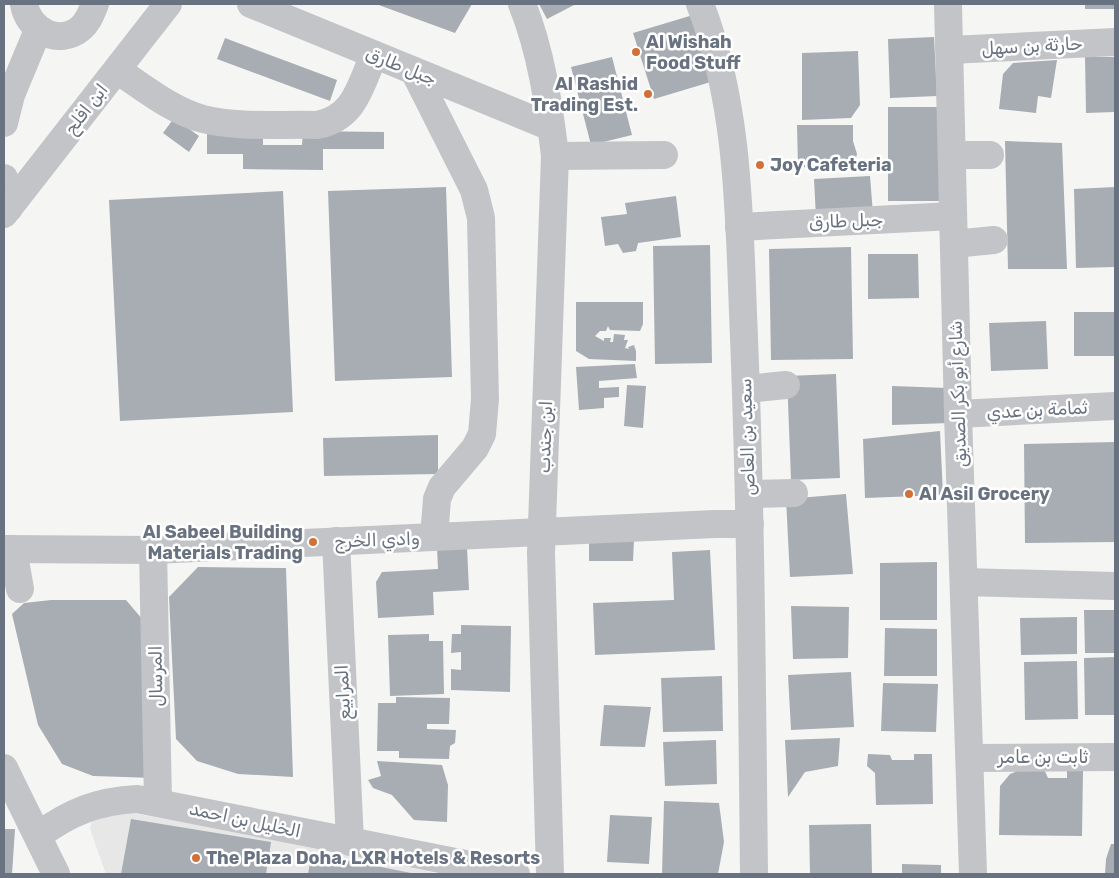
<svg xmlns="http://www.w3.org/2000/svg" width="1119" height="878" font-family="Rubik,'Noto Naskh Arabic',sans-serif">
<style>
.built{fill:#e6e7e6}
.building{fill:#a8adb4}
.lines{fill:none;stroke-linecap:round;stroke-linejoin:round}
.minor{stroke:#c2c4c8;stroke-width:28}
.poi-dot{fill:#d27037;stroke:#fff;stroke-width:2}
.labels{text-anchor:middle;stroke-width:5;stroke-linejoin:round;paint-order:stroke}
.poi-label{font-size:18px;font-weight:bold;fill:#687281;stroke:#fff;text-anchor:start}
.street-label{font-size:18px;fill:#687281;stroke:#fff}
</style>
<rect width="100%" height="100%" fill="#f5f6f3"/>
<path class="built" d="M109 809 171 820 441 874H106L90 829 94 812Z"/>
<g class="building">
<path d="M376 4H472L455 33Z"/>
<path d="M539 4H576L547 19Z"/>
<rect x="1085" y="4" width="30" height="5"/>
<path d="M693 15 714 81 654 99 633 33Z"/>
<path d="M934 37 937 96 890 98 888 39Z"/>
<path d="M225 38 337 80 330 101 217 59Z"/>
<path d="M858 51 860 105 851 118 802 120V53Z"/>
<path d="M612 57 632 135 591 145 571 67Z"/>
<path d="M1085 57H1115V112L1086 113Z"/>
<path d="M1057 60 1051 98 1038 96 1036 113 999 109 1003 74 1013 63Z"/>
<path d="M888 107H939L940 201H888Z"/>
<path d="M174 118 199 136 189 152 163 133Z"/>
<path d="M797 125H853V141L857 154 853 169 798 167Z"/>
<path d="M303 131 384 132V149H323V170L243 169V154H207V134H263V145H302Z"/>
<path d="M1005 141 1062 143 1067 269H1008Z"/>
<path d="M870 176 873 214 816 218 814 179Z"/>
<path d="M446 187 452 377 335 381 328 191Z"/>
<path d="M1115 187V267L1076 268 1074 189Z"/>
<path d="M283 191 293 412 120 421 109 200Z"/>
<path d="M676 196 681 237 638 243 636 251 623 253 618 244 605 246 601 217 627 214 625 203Z"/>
<path d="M710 245 712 363 655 364 653 246Z"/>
<path d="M851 247 853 359 771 360 769 249Z"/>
<path d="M868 254H918L919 298 868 299Z"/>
<path d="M576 302H643V324L640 331 610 330 608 326 606 331H600L595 336 604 341V338H611L610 342H613L614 334 625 335 624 340H628L625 348 629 349 628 347 634 345 636 351V361L589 359 576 351Z"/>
<rect x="1074" y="312" width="41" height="44"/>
<path d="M1046 321 1048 369 991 371 989 323Z"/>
<path d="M635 364 637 378 599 381V388L619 387V397L604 398V408L579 410 576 367Z"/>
<path d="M836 374 840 478 791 480 787 376Z"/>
<path d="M627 385 646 386 643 428 624 426Z"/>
<path d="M892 386 948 388 950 423 892 425Z"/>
<path d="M940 431 943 495 865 498 863 439Z"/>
<path d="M438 435V474L324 476 323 438Z"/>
<path d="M1115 442V542L1025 543 1024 444Z"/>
<path d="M846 494 853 574 790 577 786 499Z"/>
<path d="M589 539H634L633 561H589Z"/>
<path d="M467 547 469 590 433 592 434 615 378 618 376 582 382 572 438 569 437 548Z"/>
<path d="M710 550 715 650 595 655 593 603 674 600 672 552Z"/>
<path d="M937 562V620H880V563Z"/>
<path d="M198 567 286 568 293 777 238 774 197 761 176 739 169 597Z"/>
<path d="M51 600H126L149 627 154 778 93 776 62 764 38 725 12 614 24 603Z"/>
<path d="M791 606 849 607 848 658 793 659Z"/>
<path d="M1084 610H1115V653H1085Z"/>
<path d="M1077 617V654L1021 655 1020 618Z"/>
<path d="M461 625 511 626 510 692 451 690V669L461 670V652L451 653 452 634H461Z"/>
<path d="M885 628 937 629V676H884Z"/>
<path d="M429 634V641H443L444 694 390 696 388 635Z"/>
<path d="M1115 657V715H1085L1084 658Z"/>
<path d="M1077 661 1078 719 1025 720 1024 662Z"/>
<path d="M851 672 854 727 791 730 788 675Z"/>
<path d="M722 676 723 731 663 732 661 678Z"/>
<path d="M883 683 938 684 936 732 881 731Z"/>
<path d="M396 697 450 698 449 724H427V729L456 730 455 743 450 746 449 759 399 758V751H377L378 703H396Z"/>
<path d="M604 705 651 707 645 747 600 746Z"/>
<path d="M840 738 838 766 805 772 788 797 785 740Z"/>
<path d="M716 740 717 784 665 786 663 742Z"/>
<path d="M868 754 890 755 892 760H914V754H932L933 804 876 805 875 773 867 766Z"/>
<path d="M377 761 442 765 448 785 447 822 414 820 392 795 373 788 368 780 381 776Z"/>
<path d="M1022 769H1044L1048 778H1067V770H1083L1082 836 999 835 1000 786 1010 774Z"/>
<path d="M664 801 719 803 724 842 718 874H662Z"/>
<path d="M610 815 652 817 649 864 607 862Z"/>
<path d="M131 819 271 842 266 874H121Z"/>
<path d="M871 824 872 874H810L809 825Z"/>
<path d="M4 829H15L12 874H4Z"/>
<path d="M1111 844H1115V874H1105L1106 859Z"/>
<path d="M312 853 411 873V874H308Z"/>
<path d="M902 864 941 865V874H902Z"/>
</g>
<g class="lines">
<g class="minor">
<path d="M24 4C28 30 59 47 81 28 89 21 91 13 95 4"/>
<path d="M251 4 551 127"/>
<path d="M522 4C541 51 549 105 555 156L541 553 550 874"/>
<path d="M700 4C741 109 739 226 744 338 751 516 752 695 754 874"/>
<path d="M948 4 958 414 973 874"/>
<path d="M950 50 1115 42"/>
<path d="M117 70C143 87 172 111 203 119 239 128 281 124 317 125 355 118 360 86 374 55"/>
<path d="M414 71 474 190 481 218 485 399 482 434 475 448 442 487 437 499 434 537"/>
<path d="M4 123 11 95 38 30"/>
<path d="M952 155H990"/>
<path d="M555 156 664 155"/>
<path d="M4 178 9 208"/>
<path d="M4 214 168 4"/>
<path d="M739 227 953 216"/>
<path d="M954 244 994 240"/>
<path d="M746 389 786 385"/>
<path d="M958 414 1115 406"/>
<path d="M749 494 794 493"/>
<path d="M336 541 350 842"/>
<path d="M4 549 153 550 715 524H750"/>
<path d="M13 549 20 589"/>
<path d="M153 550 158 802"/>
<path d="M964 582 1115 586"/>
<path d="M970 758 1115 757"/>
<path d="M4 768 56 874"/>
<path d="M39 835C70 812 98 801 137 799L516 874"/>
</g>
</g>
<g class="poi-dot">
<circle cx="636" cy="52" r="5"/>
<circle cx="648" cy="94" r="5"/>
<circle cx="760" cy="165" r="5"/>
<circle cx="909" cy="494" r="5"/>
<circle cx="313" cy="542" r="5"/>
<circle cx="196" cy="858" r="5"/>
</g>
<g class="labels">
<g class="poi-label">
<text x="646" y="48">Al Wishah<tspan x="646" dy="21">Food Stuff</tspan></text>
<text x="638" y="90" text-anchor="end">Al Rashid<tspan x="638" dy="21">Trading Est.</tspan></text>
<text x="770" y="171">Joy Cafeteria</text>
<text x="919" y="500">Al Asil Grocery</text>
<text x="303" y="538" text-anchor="end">Al Sabeel Building<tspan x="303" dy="21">Materials Trading</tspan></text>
<text x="206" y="864">The Plaza Doha, LXR Hotels &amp; Resorts</text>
</g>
<g class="street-label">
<text transform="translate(1032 46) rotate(-3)" y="6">حارثة بن سهل</text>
<text transform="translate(401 66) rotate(22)" y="6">جبل طارق</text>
<text transform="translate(86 109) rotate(-52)" y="6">ابن افلح</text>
<text transform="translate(846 221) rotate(-2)" y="6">جبل طارق</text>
<text transform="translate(958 394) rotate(-92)" y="6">شارع أبو بكر الصديق</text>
<text transform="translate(1037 410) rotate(-3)" y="6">ثمامة بن عدي</text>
<text transform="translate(545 437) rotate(-88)" y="6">ابن جندب</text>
<text transform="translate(747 437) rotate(-92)" y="6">سعيد بن العاص</text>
<text transform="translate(377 540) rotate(-2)" y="6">وادي الخرج</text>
<text transform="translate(156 676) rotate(-91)" y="6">المرسال</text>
<text transform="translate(343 692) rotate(-93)" y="6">المرابيع</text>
<text x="1043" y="763">ثابت بن عامر</text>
<text transform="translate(245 820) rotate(12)" y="6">الخليل بن احمد</text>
</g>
</g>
<rect width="1119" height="878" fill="none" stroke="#687281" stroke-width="10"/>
</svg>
